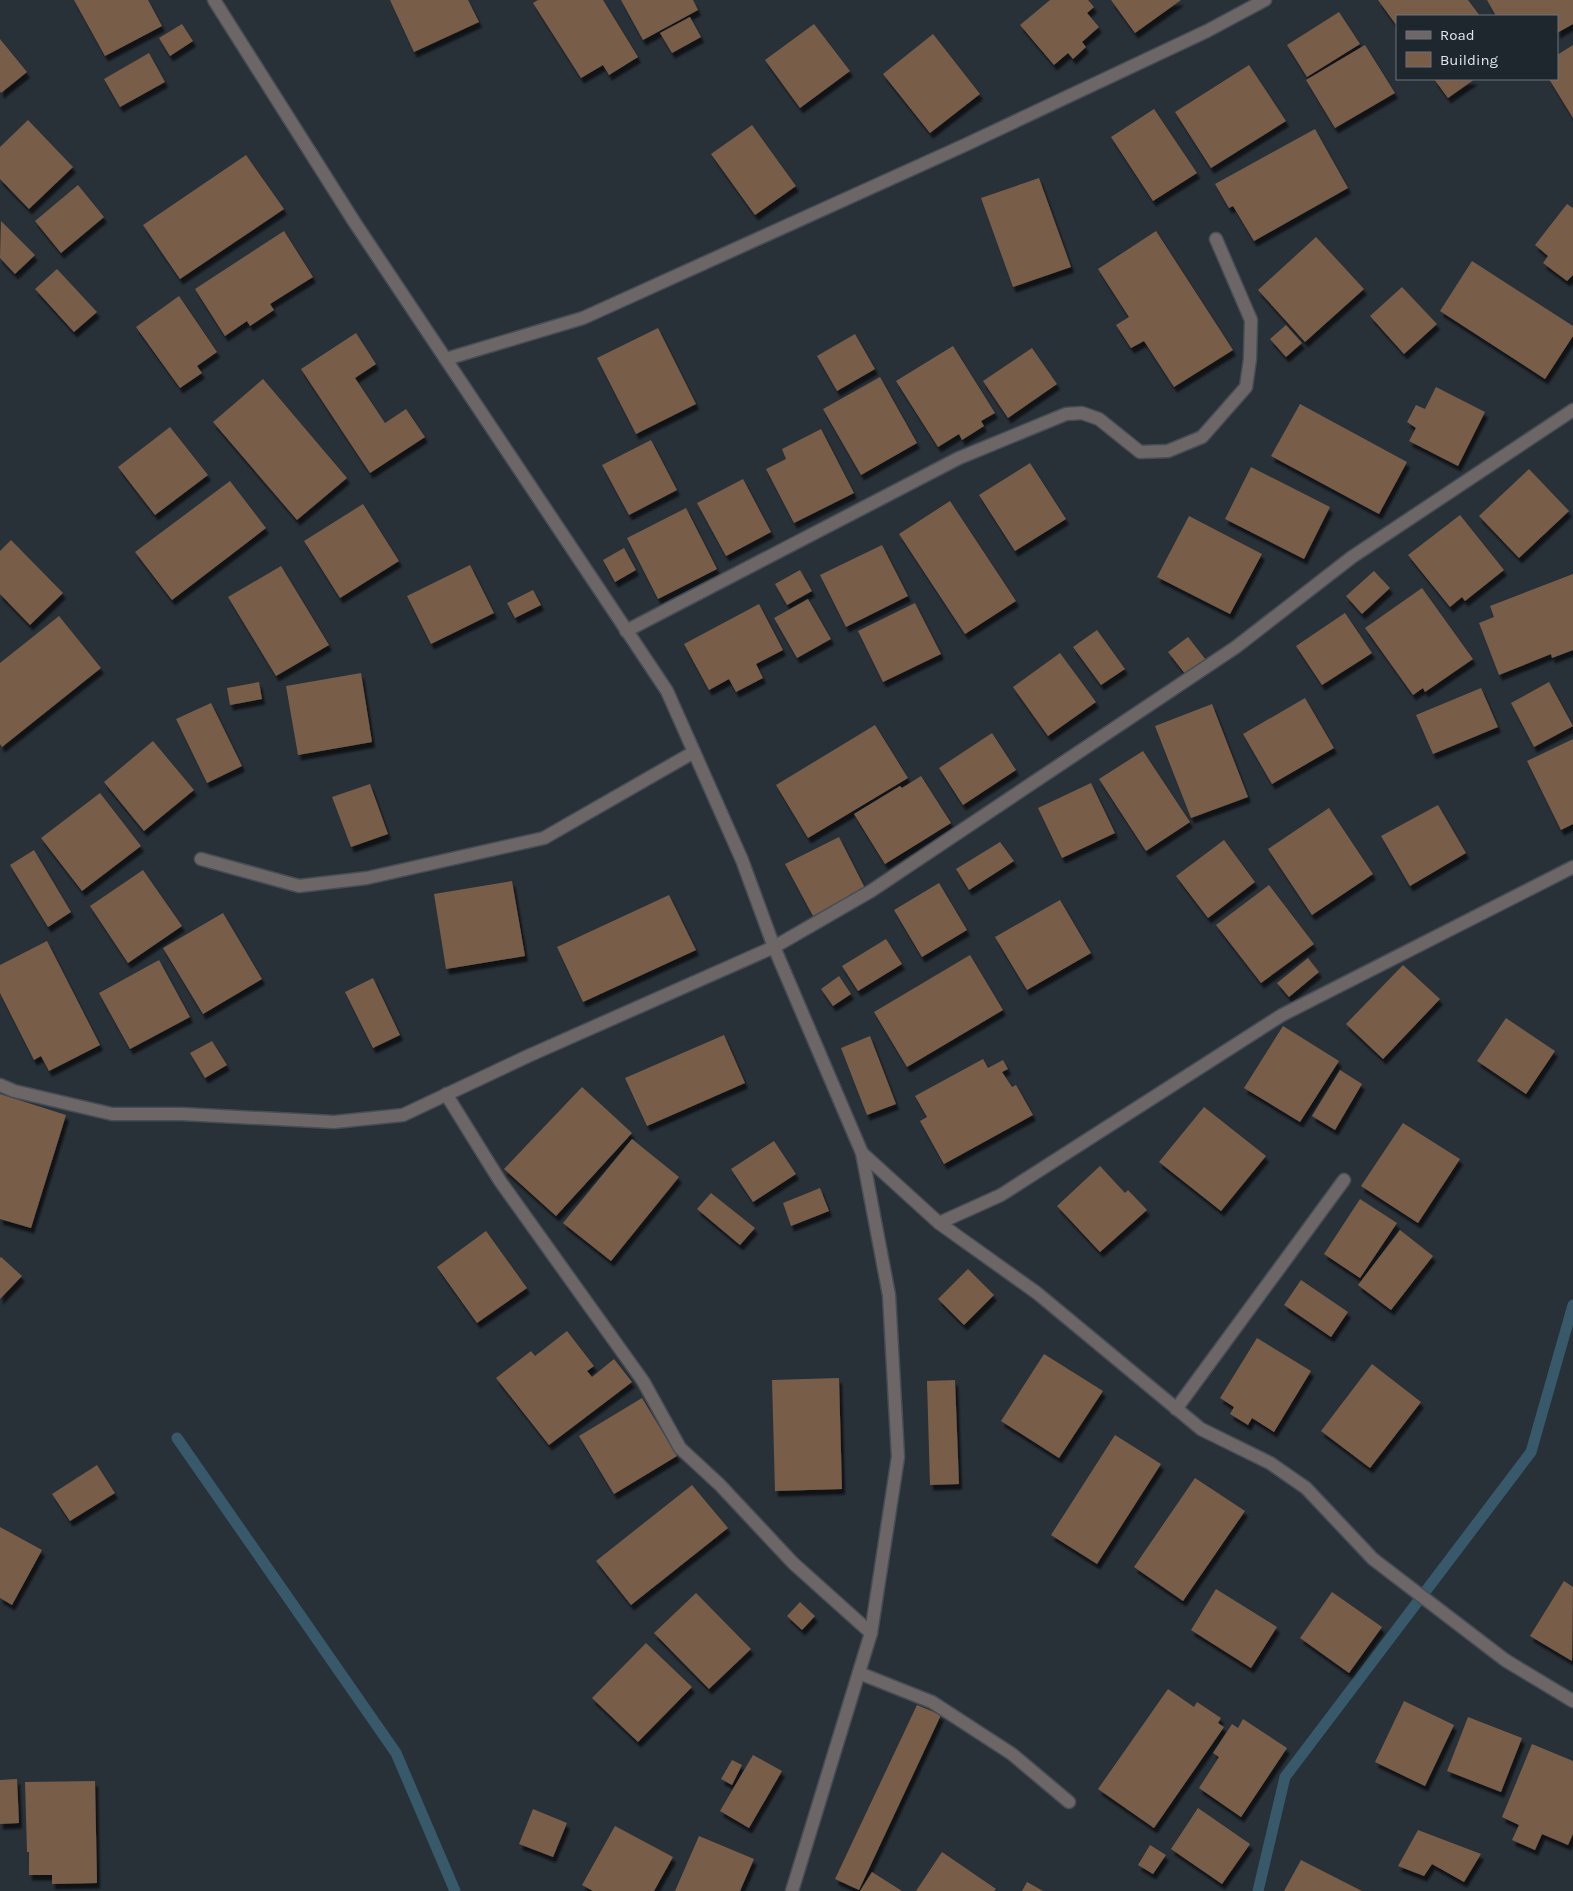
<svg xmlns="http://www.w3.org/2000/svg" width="1573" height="1891" font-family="Karla,sans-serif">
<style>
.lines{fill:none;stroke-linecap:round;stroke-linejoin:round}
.stream{stroke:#38596a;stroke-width:11}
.building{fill:#785d48;filter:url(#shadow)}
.street-casing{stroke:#464d55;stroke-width:15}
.street{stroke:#6c6666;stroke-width:12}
</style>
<defs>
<filter id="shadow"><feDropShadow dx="3" dy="5.5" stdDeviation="1" flood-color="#0009"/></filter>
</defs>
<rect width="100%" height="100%" fill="#283038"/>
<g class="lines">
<g class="stream">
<path d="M177 1438 396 1753 455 1891"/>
<path d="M1258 1891 1285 1777 1531 1452 1573 1305"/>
</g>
</g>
<g class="building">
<path d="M74 0H148L162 26 105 56Z"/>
<path d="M390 0H468L479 22 414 52Z"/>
<path d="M538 0H603L638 57 609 75 603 65 581 78 533 3Z"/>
<path d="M621 0H693L698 10 643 40Z"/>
<path d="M1050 0H1088L1094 7 1087 13 1099 27 1082 42 1086 47 1073 59 1068 53 1054 65 1020 25Z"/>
<path d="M1111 0H1181L1135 33Z"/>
<path d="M1378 0H1468L1480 16H1397V26Z"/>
<path d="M1487 0H1573V24L1557 33V16H1496Z"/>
<path d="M1339 12 1360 44 1307 77 1287 45Z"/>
<path d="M690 17 701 37 672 53 660 33Z"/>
<path d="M182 24 193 41 170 56 159 38Z"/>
<path d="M814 24 850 71 800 108 765 60Z"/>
<path d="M933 34 980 94 930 133 883 74Z"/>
<path d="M0 39 27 72 1 93 0 91Z"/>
<path d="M1365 45 1395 93 1335 128 1306 80Z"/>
<path d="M1573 45V118L1549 79H1557V55Z"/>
<path d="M149 53 165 82 120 107 104 79Z"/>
<path d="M1249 65 1286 121 1211 168 1175 112Z"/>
<path d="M1434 79H1475L1448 98Z"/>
<path d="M1154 109 1197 173 1153 201 1111 137Z"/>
<path d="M28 120 73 167 29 209 0 179V147Z"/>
<path d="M752 125 796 186 755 215 711 154Z"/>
<path d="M1315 129 1348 188 1254 241 1233 206 1229 208 1215 184Z"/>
<path d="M246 155 284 209 180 279 143 225Z"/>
<path d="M1039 178 1071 267 1013 287 981 198Z"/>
<path d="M78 185 104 217 61 253 35 221Z"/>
<path d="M1567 204 1573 208V275L1567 281 1543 263 1548 256 1535 245Z"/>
<path d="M1 221 35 255 15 274 0 258Z"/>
<path d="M284 231 313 277 270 304 274 310 250 326 247 321 225 336 195 289Z"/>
<path d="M1156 231 1233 350 1174 387 1144 341 1131 348 1116 325 1129 317 1098 269Z"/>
<path d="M1316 237 1364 289 1305 342 1258 290Z"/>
<path d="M1472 261 1573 326V336L1545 379 1440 311Z"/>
<path d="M57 269 97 312 74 332 35 289Z"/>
<path d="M1402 287 1437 324 1404 354 1370 316Z"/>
<path d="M179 296 217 352 197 366 202 373 180 388 136 327Z"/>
<path d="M1286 325 1302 343 1286 357 1270 339Z"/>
<path d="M658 328 696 404 636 434 597 358Z"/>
<path d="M356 333 376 364 355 378 385 423 406 409 425 437 370 473 301 369Z"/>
<path d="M855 334 875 369 837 391 817 356Z"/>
<path d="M953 346 995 413 981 421 984 426 962 440 959 434 938 447 896 381Z"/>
<path d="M1032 348 1057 384 1008 418 983 381Z"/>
<path d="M880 377 917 443 861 475 823 409Z"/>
<path d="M263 379 347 478 297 520 213 422Z"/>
<path d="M1436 387 1485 412 1458 466 1409 441 1416 428 1407 422 1416 405 1425 409Z"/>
<path d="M1300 404 1407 462 1379 514 1271 456Z"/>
<path d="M170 427 208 475 155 515 118 467Z"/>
<path d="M821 429 854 493 794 523 766 469 786 459 782 449Z"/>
<path d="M651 440 677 490 629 515 602 465Z"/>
<path d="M1030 463 1066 519 1015 551 979 495Z"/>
<path d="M1251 467 1330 507 1304 559 1225 519Z"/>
<path d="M1529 469 1569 511 1519 558 1479 516Z"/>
<path d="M743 479 771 532 726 556 697 503Z"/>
<path d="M230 481 266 528 172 600 135 552Z"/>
<path d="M950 501 1016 601 965 634 899 534Z"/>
<path d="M363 504 399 561 340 598 304 541Z"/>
<path d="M686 508 717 569 658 599 627 538Z"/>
<path d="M1460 515 1504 570 1465 601 1462 597 1450 607 1408 555Z"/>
<path d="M1189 516 1262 554 1230 614 1157 577Z"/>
<path d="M11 540 63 593 30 625 0 594V551Z"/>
<path d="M882 545 908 596 846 627 820 575Z"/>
<path d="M624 548 636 570 615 582 603 560Z"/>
<path d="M470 565 494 613 431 644 407 596Z"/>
<path d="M281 566 329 645 276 676 228 597Z"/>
<path d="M800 570 812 591 787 605 775 584Z"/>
<path d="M1374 571 1390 588 1362 614 1346 596Z"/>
<path d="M1573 574V650L1552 658 1551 654 1499 675 1479 623 1494 617 1490 606Z"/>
<path d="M1422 588 1473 659 1425 692 1423 688 1413 695 1365 628Z"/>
<path d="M533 590 541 605 515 618 507 603Z"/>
<path d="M808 599 831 639 797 658 774 618Z"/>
<path d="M915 603 941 654 883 682 858 631Z"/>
<path d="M759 604 783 650 756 664 763 678 736 692 729 679 709 690 684 644Z"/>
<path d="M1345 613 1372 653 1322 685 1296 646Z"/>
<path d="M59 616 101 668 2 747 0 744V663Z"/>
<path d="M1097 630 1125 669 1101 685 1073 647Z"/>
<path d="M1188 637 1206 660 1186 675 1168 652Z"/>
<path d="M1060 653 1096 702 1048 736 1013 687Z"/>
<path d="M361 673 372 742 298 755 286 686Z"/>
<path d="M259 682 262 699 230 705 227 688Z"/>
<path d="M1549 682 1573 726 1534 747 1511 703Z"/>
<path d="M1481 688 1498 727 1433 754 1416 715Z"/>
<path d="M1305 698 1334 748 1272 784 1243 734Z"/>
<path d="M211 703 242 766 207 783 176 719Z"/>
<path d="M1212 704 1248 797 1191 818 1155 726Z"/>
<path d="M875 725 908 778 808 838 776 785Z"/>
<path d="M992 733 1016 770 963 805 939 768Z"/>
<path d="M1573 739V824L1561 830 1527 761Z"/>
<path d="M153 741 194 790 144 831 104 782Z"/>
<path d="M1143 751 1190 822 1146 851 1099 779Z"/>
<path d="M921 776 951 823 885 864 854 814 900 786 902 788Z"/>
<path d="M1091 783 1115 833 1062 858 1038 808Z"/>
<path d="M370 784 388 834 351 847 332 797Z"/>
<path d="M100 793 141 846 82 891 41 838Z"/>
<path d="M1438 805 1466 853 1410 886 1381 836Z"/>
<path d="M1329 808 1373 874 1312 915 1268 849Z"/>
<path d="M839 837 866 890 813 916 785 864Z"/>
<path d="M1224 840 1255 882 1208 918 1176 876Z"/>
<path d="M1000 842 1014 861 969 890 956 869Z"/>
<path d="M34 850 71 912 48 927 10 865Z"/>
<path d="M143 870 182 926 128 963 90 906Z"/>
<path d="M512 881 525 956 446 969 434 894Z"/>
<path d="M939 883 967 930 922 957 894 910Z"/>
<path d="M1269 885 1314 944 1261 983 1216 925Z"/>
<path d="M669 895 696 950 583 1002 557 947Z"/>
<path d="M1060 900 1091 953 1027 990 995 937Z"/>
<path d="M223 913 262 979 203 1014 163 948Z"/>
<path d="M886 939 902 964 858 991 842 966Z"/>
<path d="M47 941 100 1045 49 1071 41 1056 34 1060 0 993V965Z"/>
<path d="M970 955 1003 1010 907 1067 874 1012Z"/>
<path d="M1308 958 1319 972 1289 997 1277 983Z"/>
<path d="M159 960 190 1017 130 1049 99 993Z"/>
<path d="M1403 965 1440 999 1383 1059 1346 1024Z"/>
<path d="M839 976 851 994 833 1006 821 989Z"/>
<path d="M373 978 400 1035 373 1048 345 992Z"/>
<path d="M1506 1018 1555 1051 1526 1094 1477 1061Z"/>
<path d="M1283 1026 1339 1061 1300 1122 1244 1088Z"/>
<path d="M724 1035 745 1083 647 1126 625 1078Z"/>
<path d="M870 1036 896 1104 867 1115 841 1048Z"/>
<path d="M212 1041 227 1065 205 1078 190 1053Z"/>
<path d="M983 1059 988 1068 1003 1060 1008 1069 1002 1072 1012 1087 1016 1085 1033 1115 944 1164 920 1121 927 1117 915 1096Z"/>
<path d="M1340 1070 1362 1084 1335 1130 1312 1116Z"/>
<path d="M582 1087 632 1133 556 1216 504 1169Z"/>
<path d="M0 1094 66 1115 31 1228 0 1219Z"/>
<path d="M1204 1107 1266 1156 1221 1211 1159 1162Z"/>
<path d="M1403 1123 1460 1159 1418 1223 1361 1186Z"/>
<path d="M632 1139 679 1177 611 1261 563 1223Z"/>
<path d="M774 1141 796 1174 753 1202 731 1169Z"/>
<path d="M1100 1166 1125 1193 1128 1190 1147 1210 1100 1252 1057 1206Z"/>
<path d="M820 1188 829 1211 791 1226 783 1203Z"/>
<path d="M711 1193 755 1228 740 1245 697 1209Z"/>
<path d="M1360 1199 1397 1223 1360 1278 1324 1254Z"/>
<path d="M1400 1230 1433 1256 1391 1310 1358 1285Z"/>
<path d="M486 1231 527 1288 477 1323 437 1267Z"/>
<path d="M1 1257 22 1276 0 1299V1258Z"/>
<path d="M968 1269 994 1295 964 1325 938 1299Z"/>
<path d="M1301 1280 1348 1312 1331 1337 1284 1305Z"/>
<path d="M567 1331 594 1366 587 1371 592 1377 614 1359 632 1382 549 1445 496 1378 531 1351 535 1356Z"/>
<path d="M1257 1338 1311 1371 1274 1432 1252 1418 1248 1425 1230 1414 1234 1407 1220 1398Z"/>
<path d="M1044 1354 1103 1391 1059 1458 1001 1421Z"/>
<path d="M1372 1364 1421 1402 1370 1468 1321 1431Z"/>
<path d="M839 1378 842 1489 775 1491 772 1380Z"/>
<path d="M955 1380 959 1484 930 1485 927 1381Z"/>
<path d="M642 1398 677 1456 614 1494 579 1436Z"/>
<path d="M1115 1435 1161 1464 1097 1564 1051 1535Z"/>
<path d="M97 1465 115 1493 70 1521 52 1494Z"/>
<path d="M1195 1478 1245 1511 1183 1601 1134 1567Z"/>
<path d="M692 1485 728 1528 631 1605 596 1561Z"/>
<path d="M0 1527 42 1550 12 1605 0 1598Z"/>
<path d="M1564 1581 1573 1587 1572 1661 1530 1636Z"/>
<path d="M1216 1589 1277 1627 1251 1668 1191 1630Z"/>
<path d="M1332 1592 1382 1627 1349 1673 1300 1638Z"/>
<path d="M696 1593 751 1649 709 1689 654 1633Z"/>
<path d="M800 1602 815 1616 802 1630 787 1616Z"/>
<path d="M646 1643 692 1687 638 1742 592 1698Z"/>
<path d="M1168 1689 1194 1707 1197 1702 1221 1718 1218 1723 1224 1727 1154 1828 1098 1789Z"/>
<path d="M1404 1701 1454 1725 1425 1786 1375 1762Z"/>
<path d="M917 1705 941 1715 859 1890 835 1879Z"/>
<path d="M1468 1717 1522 1738 1501 1792 1447 1771Z"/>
<path d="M1243 1719 1287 1748 1241 1817 1199 1788 1219 1757 1213 1753 1232 1724 1238 1728Z"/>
<path d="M1532 1744 1573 1761V1834L1568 1845 1542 1834 1535 1850 1512 1840 1519 1825 1502 1817Z"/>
<path d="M753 1755 782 1771 749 1828 720 1811Z"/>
<path d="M732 1760 742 1765 732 1785 721 1779Z"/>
<path d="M17 1779 19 1823 0 1824V1780Z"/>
<path d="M95 1781 97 1883 52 1884V1875H29V1852H27L25 1782Z"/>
<path d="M1198 1808 1250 1844 1222 1884 1171 1849Z"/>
<path d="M533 1809 567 1823 553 1857 519 1844Z"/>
<path d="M615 1826 673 1857 654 1891H593L582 1885Z"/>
<path d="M1418 1830 1481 1854 1464 1882 1432 1864 1424 1876 1398 1866Z"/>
<path d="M699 1836 754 1859 740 1891H675Z"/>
<path d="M1150 1845 1166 1855 1153 1874 1138 1865Z"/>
<path d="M942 1852 996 1889 994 1891H916Z"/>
<path d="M1301 1860 1362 1891H1284Z"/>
<path d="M872 1872 902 1891H860Z"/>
<path d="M1027 1882 1043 1891H1022Z"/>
</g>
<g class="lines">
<defs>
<g id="street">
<path d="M214 0 355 223 667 691 742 860 774 947 862 1153 889 1295 898 1457 871 1633 792 1891"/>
<path d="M446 359 583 318 965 145 1207 31 1265 0"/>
<path d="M626 631 959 458 1066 414 1082 413 1099 419 1140 452 1168 451 1202 437 1246 387 1250 359 1251 320 1216 239"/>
<path d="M201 859 299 886 367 878 544 838 694 752"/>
<path d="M0 1085 14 1091 112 1114H182L334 1122 403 1115 528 1056 774 947 871 891 1236 647 1352 557 1573 410"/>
<path d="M446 1094 500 1181 643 1381 680 1448 720 1485 793 1563 871 1633"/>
<path d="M862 1153 939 1223 1037 1293 1201 1429 1270 1463 1306 1488 1373 1559 1505 1660 1573 1701"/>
<path d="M939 1223 1001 1195 1282 1015 1573 867"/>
<path d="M1176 1409 1344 1180"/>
<path d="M859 1673 932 1702 1012 1754 1069 1802"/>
</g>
</defs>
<use href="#street" class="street-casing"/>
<use href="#street" class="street"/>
</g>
<rect x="1396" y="15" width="162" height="65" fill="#1e262e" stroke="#6c737a"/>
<rect x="1406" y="31" width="25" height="8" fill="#6c6666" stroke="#6c737a"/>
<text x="1440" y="40" font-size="15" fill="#e1e6ec">Road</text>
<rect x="1406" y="52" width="25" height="15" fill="#785d48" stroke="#6c737a"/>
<text x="1440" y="65" font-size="15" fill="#e1e6ec">Building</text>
</svg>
